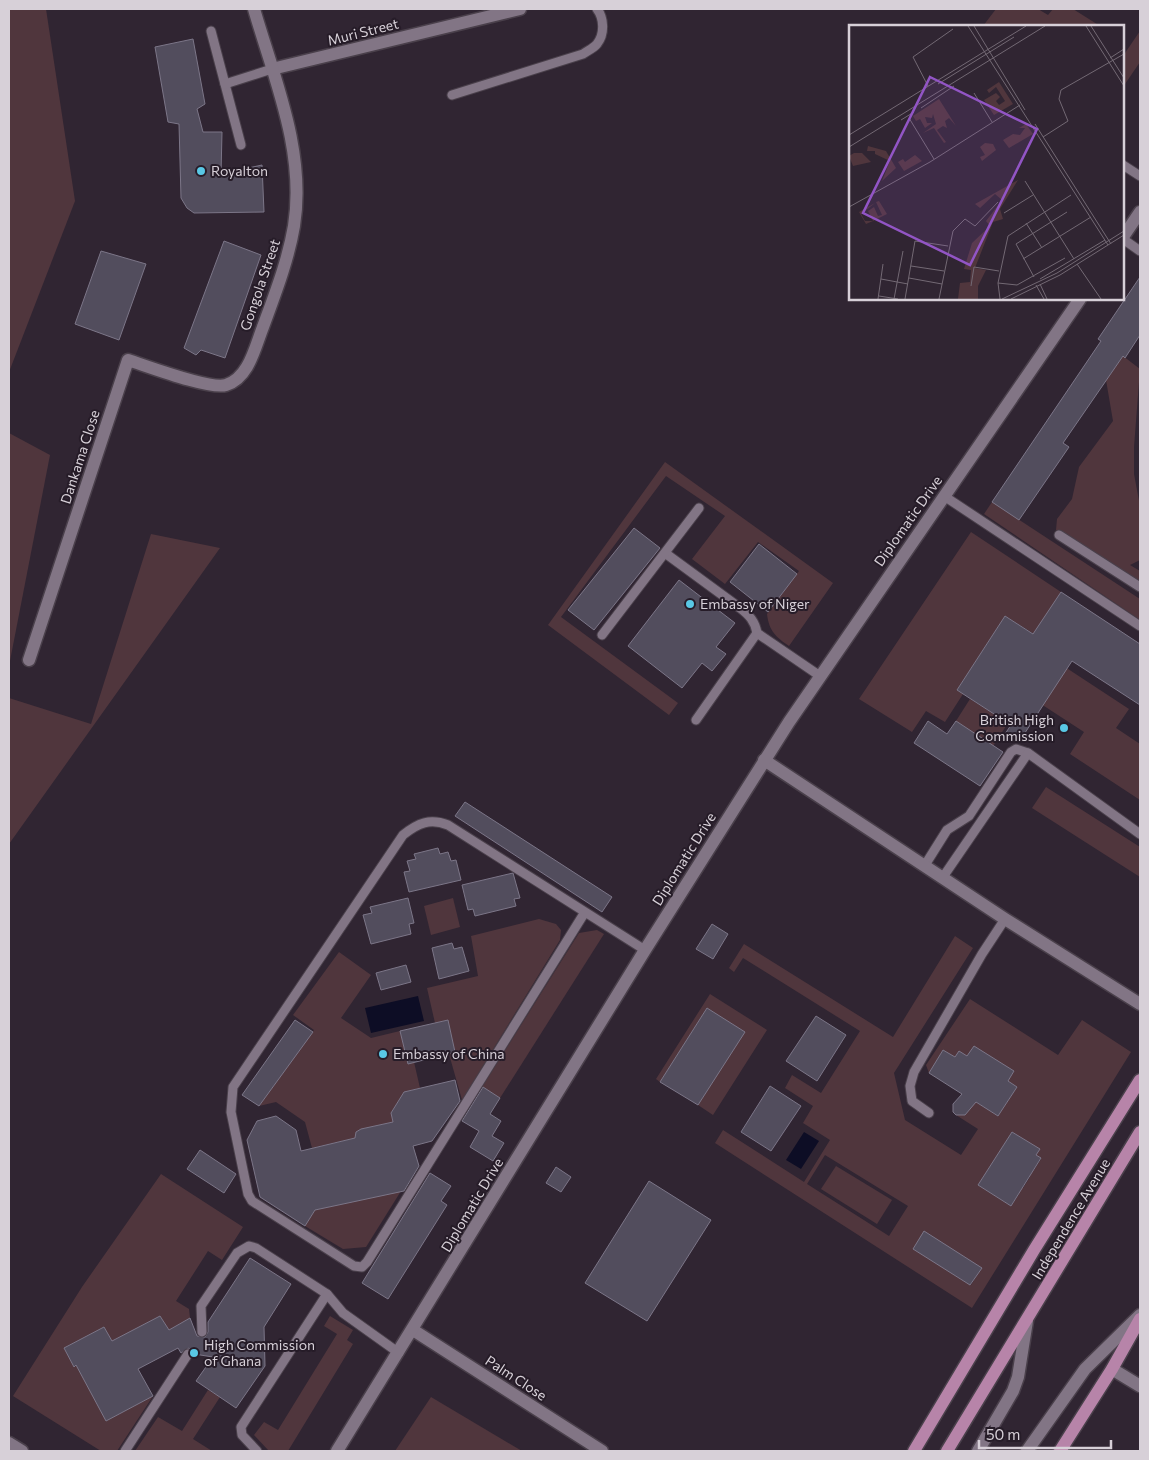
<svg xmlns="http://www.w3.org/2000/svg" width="1149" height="1460" font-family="Commissioner,sans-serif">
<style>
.green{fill:#50363d;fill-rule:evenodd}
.water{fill:#0d0d25}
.building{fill:#524d5d;stroke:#7c7688}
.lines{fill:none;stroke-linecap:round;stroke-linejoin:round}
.lane-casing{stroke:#4a404b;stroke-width:11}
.street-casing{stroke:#4a404b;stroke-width:15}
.secondary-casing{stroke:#4a404b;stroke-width:15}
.primary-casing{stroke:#4a404b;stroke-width:15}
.lane{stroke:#827585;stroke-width:9}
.street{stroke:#827585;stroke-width:12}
.secondary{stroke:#827585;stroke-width:12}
.primary{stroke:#b784a9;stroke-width:12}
.poi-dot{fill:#59c8e5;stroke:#261c28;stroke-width:2}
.labels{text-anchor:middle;stroke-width:4;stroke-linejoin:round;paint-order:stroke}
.street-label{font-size:14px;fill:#d7d0d8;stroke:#261c28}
.poi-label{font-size:14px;fill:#d7d0d8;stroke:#261c28;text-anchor:start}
.inset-road{fill:none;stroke:#736974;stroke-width:1}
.view{fill:#9255c5;fill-opacity:0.15;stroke:#9255c5;stroke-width:2.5}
.inset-edge{fill:none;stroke:#d7d0d8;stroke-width:2.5}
</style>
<rect width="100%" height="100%" fill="#302532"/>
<g class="green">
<path d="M9 9H46L75 201 9 372Z"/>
<path d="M996 9H1038L1048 15 1053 9H1073L1100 26H983Z"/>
<path d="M1140 31V62L1123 87V56Z"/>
<path d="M1123 356 1140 369 1134 447V474L1140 506V560L1130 565 1140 571V585L1056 530 1057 519 1072 499 1079 467 1113 421 1106 380Z"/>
<path d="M9 433 50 455 9 666Z"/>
<path d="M665 462 833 583 789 646C776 637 769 631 767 614L799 571 758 542 725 584 692 559 725 516 666 476 561 617 678 703 669 715 548 625Z"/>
<path d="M992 502 1140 599V620L984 514Z"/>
<path d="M971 532 1061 592 1034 634 1005 616 957 690 963 694 945 722 926 711 912 732 859 699Z"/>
<path d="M151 534 220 548 9 844V698L91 724Z"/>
<path d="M1065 667 1129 709 1116 728 1140 744V800L1070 754 1084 732 1041 704Z"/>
<path d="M970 699 1008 723 993 746 956 721Z"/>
<path d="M1046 787 1140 847V877L1032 808Z"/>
<path d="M453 898 460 927 431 935 424 906Z"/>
<path d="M539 919 556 924 561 930 560 940 462 1100 449 1054 455 1052 448 1020 435 1023 427 988 478 976 471 936Z"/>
<path d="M597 930 604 934 500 1098 482 1087 579 933Z"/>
<path d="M955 936 973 948 894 1073 905 1120 961 1155 978 1129 956 1115 965 1114 971 1099 998 1116 1017 1087 1008 1081 1014 1071 967 1056 955 1057 943 1050 929 1073 926 1065 970 999 1058 1055 1082 1020 1131 1052 972 1308 715 1143 723 1130 804 1182 830 1140 803 1123 813 1106 785 1088 792 1075 821 1093 860 1031 743 958 734 972 729 968 744 944 893 1037ZM1012 1132 1039 1149 1036 1155 1041 1159 1034 1170 1028 1167 1025 1173 1030 1177 1023 1188 1017 1184 1014 1190 1019 1194 1011 1206 978 1185ZM825 1155 908 1206 889 1236 807 1184ZM924 1232 981 1268 971 1285 914 1249Z"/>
<path d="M339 952 371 975 341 1018 371 1038 400 1031 408 1064 414 1062 420 1088 404 1092 391 1113 393 1122 361 1129 356 1132 355 1138 312 1148 305 1122 276 1102 259 1106 314 1030 293 1015Z"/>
<path d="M710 994 767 1030 713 1115 698 1105 744 1032 707 1008 660 1082 656 1079Z"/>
<path d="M836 1166 892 1200 877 1224 821 1189Z"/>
<path d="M161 1174 243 1227 222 1260 208 1251 176 1301 189 1309 190 1318 169 1330 160 1316 115 1340 106 1421 153 1396 117 1451H101L13 1396 82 1287ZM104 1327 114 1345 74 1367 64 1348Z"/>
<path d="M401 1191 366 1247 343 1249 305 1226 315 1210Z"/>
<path d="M330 1316 353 1330 347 1340 353 1344 288 1451H269L254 1435 264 1422 278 1430 337 1334 324 1326Z"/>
<path d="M208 1390 220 1397 193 1439 212 1451H135L158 1417 182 1431Z"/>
<path d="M431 1397 522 1451H395Z"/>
</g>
<g class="water">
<path d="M418 996 424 1021 371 1033 365 1008Z"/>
<path d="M804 1132 819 1141 801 1169 786 1160Z"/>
</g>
<g class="building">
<path d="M193 39 205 104 197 109 203 132H222L221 174 262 165 264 212 194 213 187 208 181 198 179 124 168 122 155 47Z"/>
<path d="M224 241 261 255 225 358 201 350 196 355 184 348Z"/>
<path d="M101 251 146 264 119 340 75 324Z"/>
<path d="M1140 277V335L1125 358 1123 356 1063 443 1069 447 1019 520 992 502 1101 341 1098 339Z"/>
<path d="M634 528 660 548 594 630 568 610Z"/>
<path d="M759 544 797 574 768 612 730 582Z"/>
<path d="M679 580 735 623 716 647 726 654 712 671 702 663 682 688 628 646Z"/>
<path d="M1061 592 1140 644V705L1072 661 1019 742 1005 734 1011 725 957 690 1005 616 1033 634Z"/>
<path d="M928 721 947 734 956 721 1003 752 980 786 914 743Z"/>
<path d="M465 802 612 897 602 912 455 816Z"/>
<path d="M438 848 440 854 448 852 451 861 456 860 461 880 409 892 404 872 410 871 407 861 416 859 414 854Z"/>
<path d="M513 873 520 898 514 899 516 906 475 916 473 909 468 910 462 885Z"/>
<path d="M408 898 414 923 409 924 411 934 371 944 363 915 372 913 370 907Z"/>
<path d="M712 924 728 934 713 959 696 949Z"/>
<path d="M452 943 454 949 462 947 469 971 439 979 432 948Z"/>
<path d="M406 965 411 982 381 990 376 973Z"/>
<path d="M707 1008 745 1032 698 1105 660 1082Z"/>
<path d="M816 1016 846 1035 817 1081 786 1061Z"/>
<path d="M295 1020 313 1032 259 1106 242 1095Z"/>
<path d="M448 1020 455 1052 408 1064 400 1031Z"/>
<path d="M974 1046 1014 1071 1008 1081 1017 1087 998 1116 976 1102 965 1115H956L953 1112V1104L962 1094 929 1073 943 1050 955 1057 959 1051 967 1056Z"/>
<path d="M455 1080 460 1101 432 1141 413 1146 419 1166 404 1191 315 1210 305 1226 260 1197 247 1140 257 1121 276 1116 296 1130 301 1151 355 1138 356 1132 361 1129 393 1122 391 1113 404 1092Z"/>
<path d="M770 1086 801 1106 771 1151 741 1132Z"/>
<path d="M483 1087 500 1098 490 1114 501 1121 492 1136 504 1143 493 1161 470 1147 479 1131 462 1121Z"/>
<path d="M1012 1132 1040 1149 1036 1155 1041 1158 1011 1206 978 1185Z"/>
<path d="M200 1150 236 1174 224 1193 187 1169Z"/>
<path d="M556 1167 571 1177 561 1192 546 1183Z"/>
<path d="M430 1173 451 1186 441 1201 447 1205 388 1299 362 1283Z"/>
<path d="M649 1181 711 1220 647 1321 585 1283Z"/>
<path d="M924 1231 982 1268 970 1285 913 1249Z"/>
<path d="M250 1258 291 1284 264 1327 265 1366 236 1408 196 1381 213 1357 194 1354 189 1348 181 1353 178 1348 138 1369 153 1396 106 1421 76 1365 74 1367 64 1348 104 1327 112 1341 160 1316 169 1330 190 1318 197 1336 205 1337 208 1332V1322Z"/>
</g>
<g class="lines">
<defs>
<g id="lane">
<path d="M211 31 241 145"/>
<path d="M225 84 272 69"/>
<path d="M452 95 583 54C587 51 594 48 597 44 605 34 604 18 597 9"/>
<path d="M1123 165 1140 176"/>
<path d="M1123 239 1140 251"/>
<path d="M944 496 1140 626"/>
<path d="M1059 535 1140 587"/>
<path d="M665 553 740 608C749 615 755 621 757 633L696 720"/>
<path d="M757 633 820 676"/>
<path d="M602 635 699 508"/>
<path d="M925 865 947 830 969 816 1011 752 1016 749 1028 753 1140 834"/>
<path d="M943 877 1028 753"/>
<path d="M585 912 367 1262 362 1267 354 1266 252 1201 248 1194 231 1112 233 1087 403 835C418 823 430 818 448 825L645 950"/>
<path d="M929 1113 912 1101 910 1086 914 1072 982 954 1005 919"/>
<path d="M202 1332 201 1306 237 1253 249 1246 256 1248 327 1294 343 1313 399 1353"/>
<path d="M125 1451 188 1354"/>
<path d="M257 1451 242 1435 241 1427 327 1294"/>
</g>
<g id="street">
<path d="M272 69 520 9"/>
<path d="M1123 237 1140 212"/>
<path d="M29 660 128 360C147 366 210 390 226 385 249 378 255 347 263 327 275 294 288 261 294 226 306 152 274 78 254 9"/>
<path d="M764 760 1005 919 1140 1004"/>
<path d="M413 1330 602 1451"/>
<path d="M1112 1369 1140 1386"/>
<path d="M337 1451 645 950 789 722 1080 299"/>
</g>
<g id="secondary">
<path d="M9 1443 22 1451"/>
<path d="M978 1451 1013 1391 1018 1377 1027 1321"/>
<path d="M1027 1451 1085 1369 1140 1315"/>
</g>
<g id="primary">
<path d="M914 1451 1034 1250 1140 1080"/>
<path d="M947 1451 1140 1132"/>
<path d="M1060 1451 1112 1369 1140 1319"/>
</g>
</defs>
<use href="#lane" class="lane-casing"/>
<use href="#street" class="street-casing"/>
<use href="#secondary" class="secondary-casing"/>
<use href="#primary" class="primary-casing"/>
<use href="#lane" class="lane"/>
<use href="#street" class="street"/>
<use href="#secondary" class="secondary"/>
<use href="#primary" class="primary"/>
</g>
<g class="poi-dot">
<circle cx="201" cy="171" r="5"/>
<circle cx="690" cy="604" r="5"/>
<circle cx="1064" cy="728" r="5"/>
<circle cx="383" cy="1054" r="5"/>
<circle cx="194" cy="1353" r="5"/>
</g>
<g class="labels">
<g class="street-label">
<text transform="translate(363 32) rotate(-14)" y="5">Muri Street</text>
<text transform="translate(260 285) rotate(-71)" y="5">Gongola Street</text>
<text transform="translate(80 457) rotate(-72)" y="5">Dankama Close</text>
<text transform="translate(908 521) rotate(-55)" y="5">Diplomatic Drive</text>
<text transform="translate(684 859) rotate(-58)" y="5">Diplomatic Drive</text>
<text transform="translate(472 1205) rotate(-59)" y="5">Diplomatic Drive</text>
<text transform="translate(1071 1219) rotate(-59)" y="5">Independence Avenue</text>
<text transform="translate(516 1378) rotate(33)" y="5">Palm Close</text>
</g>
<g class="poi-label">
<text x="211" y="176">Royalton</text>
<text x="700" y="609">Embassy of Niger</text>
<text x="1054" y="725" text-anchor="end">British High<tspan x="1054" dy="16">Commission</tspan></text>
<text x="393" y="1059">Embassy of China</text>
<text x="204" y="1350">High Commission<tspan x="204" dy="16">of Ghana</tspan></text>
</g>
</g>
<g transform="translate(849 25)">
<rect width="275" height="275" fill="#302532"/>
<path d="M150 57 164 79 145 90 135 75 147 68 151 72 147 76 150 80 156 76 147 62 140 68 138 65ZM90 74 107 101 100 93 96 96 98 103 94 101 88 105 97 117 95 118 85 103 74 108 87 99 84 89 83 93 76 92 78 98H83L76 103 71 94 67 96 64 91ZM177 99 184 109 160 123 154 115 164 109 171 110 176 103H170ZM136 118 144 119 147 125 133 136 131 132 136 130 131 122ZM19 121 37 126 47 143 33 156 41 136 26 129V126H18ZM5 128H13L22 137 4 141 0 131ZM66 130 73 136 55 146 49 137 54 134 56 137ZM169 155 151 184 154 194 144 197 126 243 137 245 129 261V274H109L111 258 121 257 122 245 115 244 123 218 141 201 137 196 153 175 146 169 131 183 126 179ZM30 176 38 189 24 196 17 199 10 187 26 178 12 189 16 196H24L19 186 25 182 29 191 33 190 27 177Z" fill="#50363d"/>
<path class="inset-road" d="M119 1 259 220M125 1 176 85M237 1 275 61M242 1 275 53M261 33 275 24M89 59 165 12M79 61 64 32 104 4M125 68 143 97M72 83 105 61M60 93 85 134M52 95 65 87M186 99 262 219M0 110 177 1M194 112 219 96 210 74 212 65 275 29M0 122 196 1M176 156 225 234M0 182 81 137 171 80M155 188 184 170M177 198 193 223M174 234 242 192M228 239 252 274M62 241 95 246M185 252 167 219 218 187M60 253 93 259M32 254 59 259M191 254 256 215M149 258 168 260 216 233M191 259 198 274M187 260 195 274M122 261 125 242 150 246M30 271 49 274M29 274 34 239M45 274 54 226M56 274 66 216 99 221M90 274 104 206 116 194 126 201 149 177M151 274 149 258 159 211 222 170M153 274 208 248 275 206M162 274 211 250 275 210"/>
<path class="view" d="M81 52 188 104 121 240 14 188Z"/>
<rect width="275" height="275" class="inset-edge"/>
</g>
<rect width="1149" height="1460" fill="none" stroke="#d7d0d8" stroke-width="20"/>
<path d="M979 1440v8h132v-8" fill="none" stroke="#d7d0d8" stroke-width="2.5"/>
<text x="986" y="1440" font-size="15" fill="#d7d0d8" stroke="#261c28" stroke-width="4" paint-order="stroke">50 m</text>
</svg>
